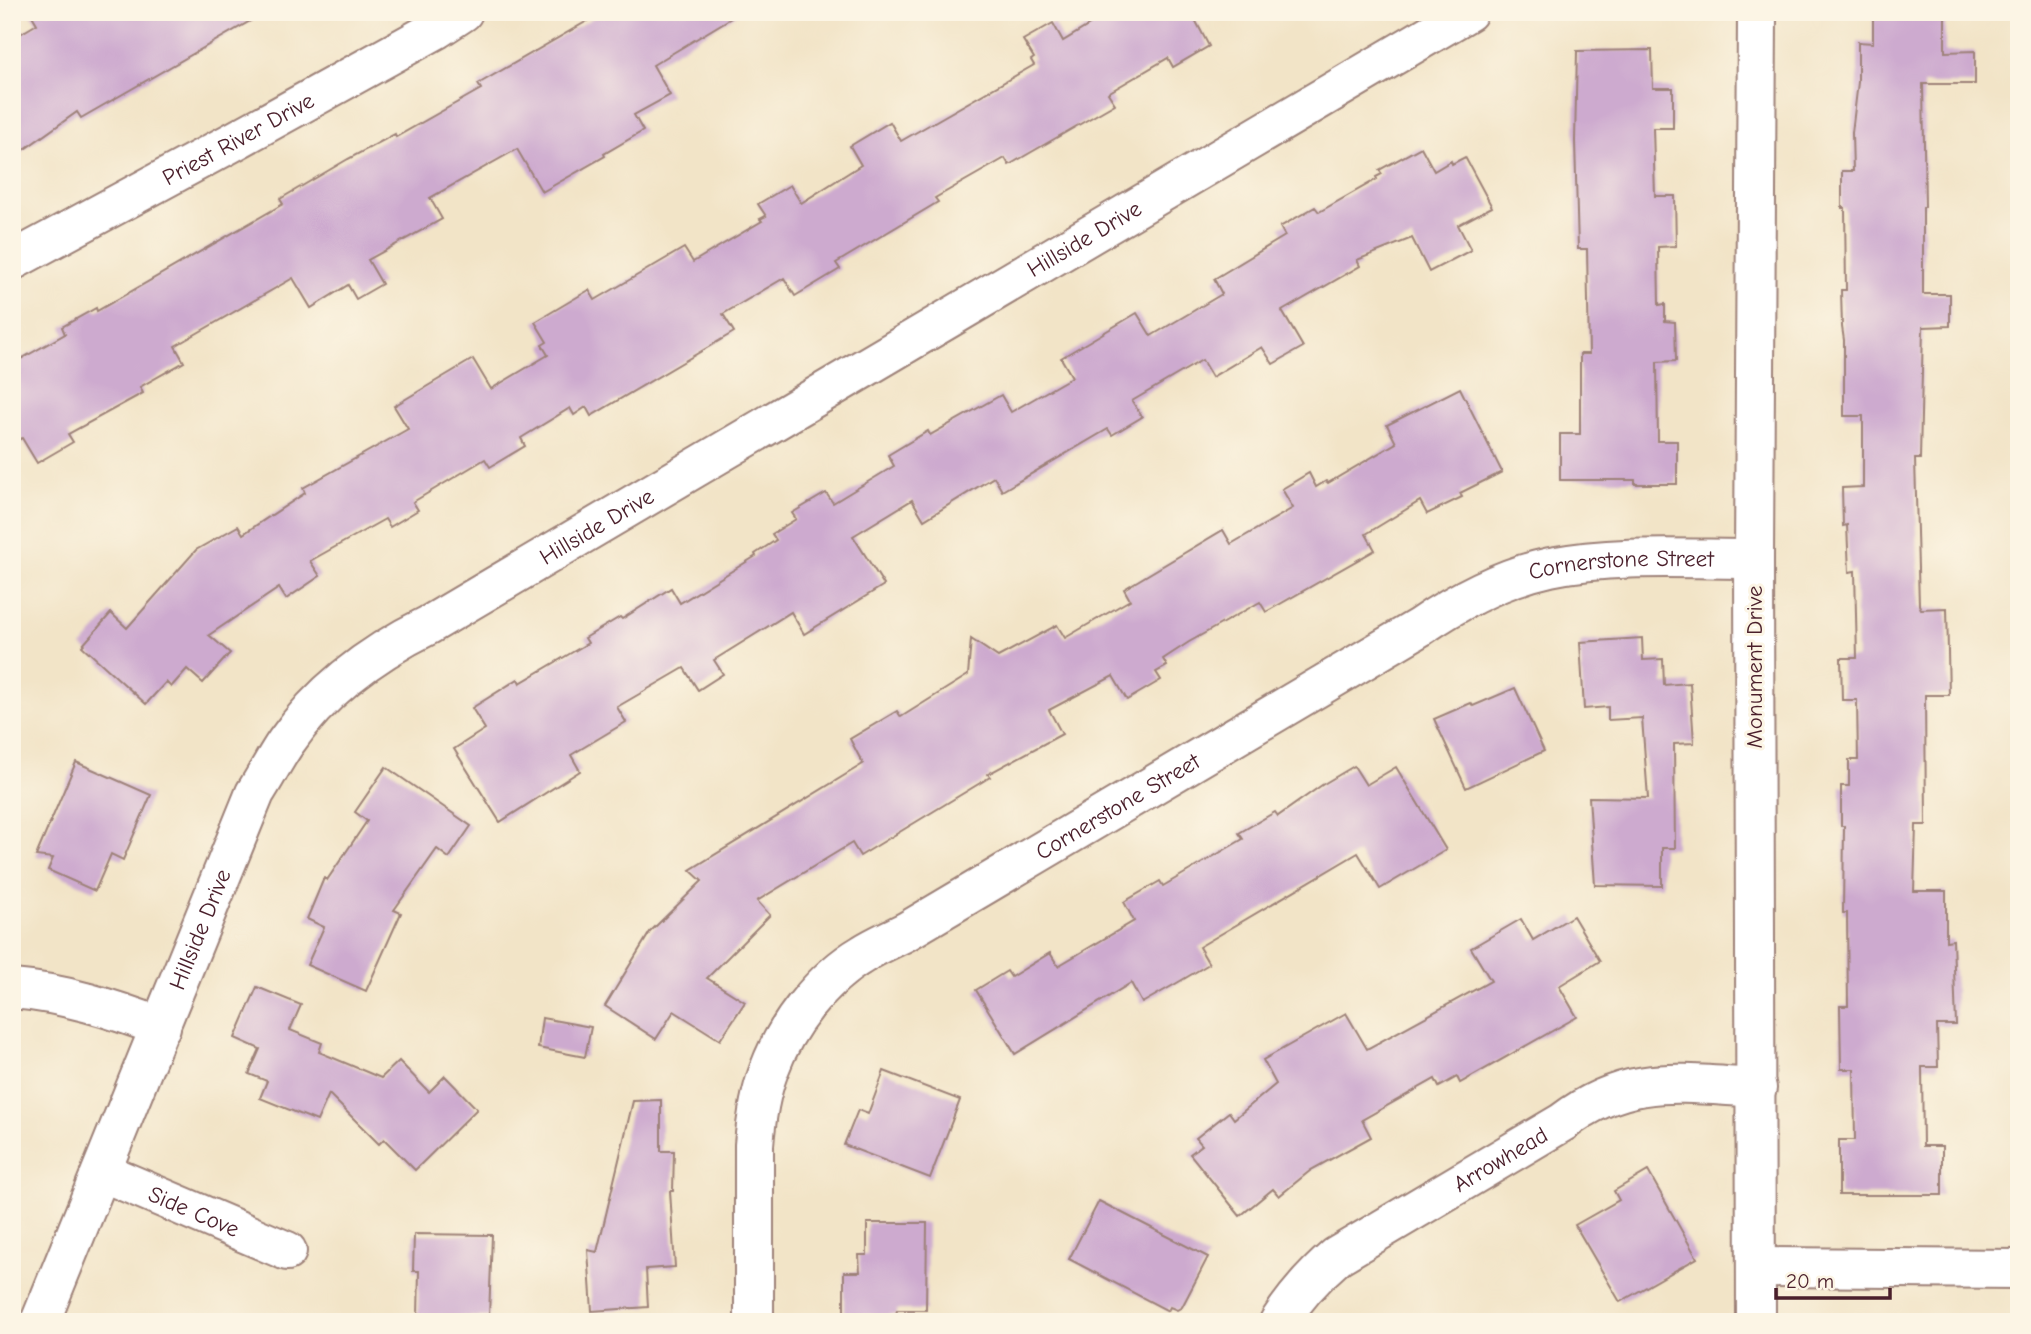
<svg xmlns="http://www.w3.org/2000/svg" width="2031" height="1334" font-family="'Comic Neue',sans-serif">
<style>
.building{fill:#cdaacf}
.lines{fill:none;stroke-linecap:round;stroke-linejoin:round}
.minor-casing{stroke:#9e8279;stroke-width:42}
.minor{stroke:#fff;stroke-width:38}
.labels{text-anchor:middle;stroke-width:6;stroke-linejoin:round;paint-order:stroke}
.street-label{font-size:23px;fill:#4a1f2b;stroke:#fcf5e5}
</style>
<rect width="100%" height="100%" fill="#fcf5e5"/>
<filter id="ink" filterUnits="userSpaceOnUse"><feTurbulence type="fractalNoise" baseFrequency=".0143" numOctaves="2"/><feDisplacementMap in="SourceGraphic" scale="14" xChannelSelector="R" yChannelSelector="G"/><feConvolveMatrix kernelMatrix="1 2 1 2 8 2 1 2 1" color-interpolation-filters="sRGB"/></filter>
<filter id="wash" filterUnits="userSpaceOnUse"><feTurbulence type="fractalNoise" baseFrequency=".00686" numOctaves="4" result="noise"/><feDisplacementMap in="SourceGraphic" scale="28" xChannelSelector="R" yChannelSelector="G"/><feGaussianBlur stdDeviation="1.57" result="paint"/><feColorMatrix in="noise" values="0 0 0 0 0 0 0 0 0 0 0 0 0 0 0 0 0 1.4 0 .05"/><feComposite in="paint" operator="in"/></filter>
<g filter="url(#wash)">
<rect width="100%" height="100%" fill="#f2e4c7"/>
<g id="blocks">
<g class="building">
<path d="M30 12H266L81 118 77 112 12 158V39L37 24Z"/>
<path d="M603 12H741L653 65 670 95 634 115 643 131 604 154 605 156 542 192 517 149 430 198 442 219 368 260 382 284 356 299 348 285 311 308 293 278 175 346 184 362 140 387 143 393 68 434 73 442 37 463 22 438 12 444V364L65 334 62 327 96 308 97 311 283 204 280 199 348 159 395 134 396 137 481 89 478 84Z"/>
<path d="M1111 12H1191L1209 46 1173 67 1168 58 1108 93 1115 104 1009 165 1005 158 935 198 938 202 836 263 840 269 795 296 784 278 723 314 734 332 591 416 586 407 574 415 570 408 521 438 525 446 490 467 485 459 413 502 418 510 390 527 385 519 310 561 320 576 286 599 279 588 209 635 230 653 203 683 187 669 171 687 166 682 146 704 82 646 111 613 127 628 196 550 238 526 243 534 305 493 303 488 408 429 394 406 473 359 491 389 548 355 542 345 547 342 535 322 589 290 595 300 684 248 693 262 762 221 760 219 766 216 758 204 790 185 801 203 861 165 850 146 890 122 901 141 1034 65 1031 60 1034 58 1023 40 1053 23 1063 41Z"/>
<path d="M1873 12H1945V52L1975 51V84H1923L1925 207H1923V294H1950V326L1923 327 1920 459H1915L1919 605 1921 609 1947 608 1949 695H1925L1926 825H1916L1914 891H1946V941L1953 940 1956 1025H1937L1938 1067H1922L1923 1146H1942V1195H1839V1140H1855L1854 1069H1841L1840 1006H1848L1847 913H1843L1844 826H1841V786H1849V760H1858L1857 700H1842L1841 658H1857L1855 571 1849 572 1847 525 1843 526 1842 488 1863 487V416H1844V340L1842 327 1841 290H1846L1845 208H1842V171H1853L1852 133 1858 82V42L1873 43Z"/>
<path d="M1652 50 1653 88H1673V128H1653L1655 196H1675L1676 246 1658 247 1659 305 1665 304V321L1675 322 1676 361 1657 362 1658 441H1677V484H1635V480H1560V434H1580V354H1589L1587 249H1578L1575 141 1577 51Z"/>
<path d="M1421 147 1434 171 1451 161 1452 164 1465 157 1492 207 1458 225 1471 250 1429 272 1412 238 1357 260 1360 266 1282 311 1303 347 1273 364 1262 347 1212 377 1202 360 1132 401 1142 417 1112 435 1108 429 1002 491 994 477 924 520 912 500 853 536 884 585 804 634 791 612 714 660 723 674 698 690 684 668 617 707 626 722 571 755 580 771 500 822 454 749 485 729 472 708 518 679 520 683 588 643 585 638 620 617 622 619 671 588 680 603 756 556 755 554 776 540 772 534 796 519 792 513 826 493 833 503 894 466 888 455 928 431 930 435 1001 395 1011 412 1072 377 1061 358 1137 313 1151 336 1222 294 1214 279 1285 236 1280 227 1315 207 1319 212 1377 179 1376 177 1382 174 1379 170Z"/>
<path d="M1460 388 1502 472 1460 493 1462 497 1427 514 1420 501 1366 534 1375 550 1266 612 1260 602 1189 642 1163 659 1167 666 1156 672 1161 680 1127 700 1113 676 1049 710 1062 734 988 774 990 777 860 856 852 843 757 901 770 915 707 978 745 1002 720 1040 674 1011 656 1039 605 1006 650 932 702 881 690 870 863 764 850 739 897 711 901 717 968 675 971 639 998 657 1057 625 1065 638 1130 600 1124 589 1223 530 1231 544 1293 508 1282 489 1309 473 1316 487 1326 481 1328 483 1396 443 1387 425Z"/>
<path d="M1642 638 1643 660 1663 659 1664 685 1690 683 1694 743 1674 744 1675 848H1662V886L1595 885 1589 797 1648 798 1642 718 1608 720V707L1584 709 1580 642Z"/>
<path d="M1515 688 1544 751 1466 788 1434 719 1471 703 1473 706Z"/>
<path d="M76 762 151 795 123 860 111 854 95 891 48 870 53 858 36 856Z"/>
<path d="M1354 766 1366 785 1396 767 1446 850 1380 889 1358 853 1199 947 1209 964 1177 983 1142 1003 1131 983 1015 1054 976 990 1007 971 1011 977 1050 953 1058 966 1134 921 1124 902 1160 881 1163 886 1243 839 1239 833 1275 812 1278 816 1322 785Z"/>
<path d="M386 767 471 826 449 858 437 849 394 910 401 913 366 991 307 965 324 927 307 919 324 878 327 880 367 821 355 812Z"/>
<path d="M1573 916 1600 961 1559 986 1577 1017 1460 1083 1457 1077 1439 1087 1435 1079 1362 1120 1371 1137 1311 1170 1279 1196 1273 1189 1240 1216 1190 1154 1202 1145 1196 1138 1229 1112 1234 1119 1276 1084 1263 1060 1346 1013 1367 1049 1491 981 1471 948 1521 919 1533 940Z"/>
<path d="M257 987 301 1005 290 1030 322 1043 319 1052 381 1078 399 1061 429 1092 445 1076 477 1109 415 1170 384 1139 379 1144 329 1094 317 1121 260 1098 267 1081 249 1074 260 1049 235 1038Z"/>
<path d="M542 1018 591 1027 585 1057 538 1048Z"/>
<path d="M884 1071 960 1100 930 1178 844 1145 858 1110 868 1114Z"/>
<path d="M661 1100V1151H674L673 1191H670L675 1267 646 1269 648 1307 592 1311 588 1250 597 1252 633 1101Z"/>
<path d="M1648 1171 1697 1258 1620 1302 1575 1225 1619 1200 1614 1191Z"/>
<path d="M1099 1201 1208 1257 1182 1307 1177 1310 1170 1307 1168 1311 1069 1259Z"/>
<path d="M867 1223H927L926 1310H897L896 1315H844V1272H860L859 1255H867Z"/>
<path d="M414 1234 492 1235 489 1317 418 1316 419 1271H413Z"/>
</g>
</g>
</g>
<g filter="url(#ink)">
<use href="#blocks" fill-opacity="0" stroke="#9e8279" stroke-width="2"/>
<g class="lines">
<defs>
<g id="minor">
<path id="s1" d="M12 261 229 144 437 29 463 12"/>
<path d="M12 989C64 993 113 1009 161 1027"/>
<path id="s2" d="M102 1172 287 1251"/>
<path d="M1757 1267 2019 1269"/>
<path id="s3" d="M40 1322 255 793C266 776 275 758 286 742 321 691 374 652 429 625L1468 12"/>
<path id="s4" d="M754 1322V1145C756 1120 760 1094 769 1070 785 1026 822 978 863 954 877 945 892 939 907 931L1420 627C1459 600 1503 577 1550 567 1616 554 1687 559 1754 559"/>
<path id="s5" d="M1279 1322C1295 1297 1315 1275 1337 1256L1563 1122C1628 1072 1681 1084 1757 1088"/>
<path d="M1756 1322 1754 559 1757 12"/>
</g>
</defs>
<use href="#minor" class="minor-casing"/>
<use href="#minor" class="minor"/>
</g>
</g>
<g class="labels">
<g class="street-label">
<text dy="8" stroke="none"><textPath href="#s1" startOffset="257">Priest River Drive</textPath></text>
<text dy="8" stroke="none"><textPath href="#s3" startOffset="1578">Hillside Drive</textPath></text>
<text dy="8" stroke="none"><textPath href="#s3" startOffset="1012">Hillside Drive</textPath></text>
<text dy="8" stroke="none"><textPath href="#s4" startOffset="1267">Cornerstone Street</textPath></text>
<text transform="translate(1754 667) rotate(-90)" y="8">Monument Drive</text>
<text dy="8" stroke="none"><textPath href="#s4" startOffset="700">Cornerstone Street</textPath></text>
<text dy="8" stroke="none"><textPath href="#s3" startOffset="424">Hillside Drive</textPath></text>
<text dy="8" stroke="none"><textPath href="#s5" startOffset="278">Arrowhead</textPath></text>
<text dy="8" stroke="none"><textPath href="#s2" startOffset="100">Side Cove</textPath></text>
</g>
</g>
<rect width="2031" height="1334" fill="none" stroke="#fcf5e5" stroke-width="42"/>
<path d="M1776 1288v10h114v-10" fill="none" stroke="#4a1f2b" stroke-width="3.5"/>
<text x="1786" y="1288" font-size="21" fill="#4a1f2b" stroke="#fcf5e5" stroke-width="5" paint-order="stroke">20 m</text>
</svg>
